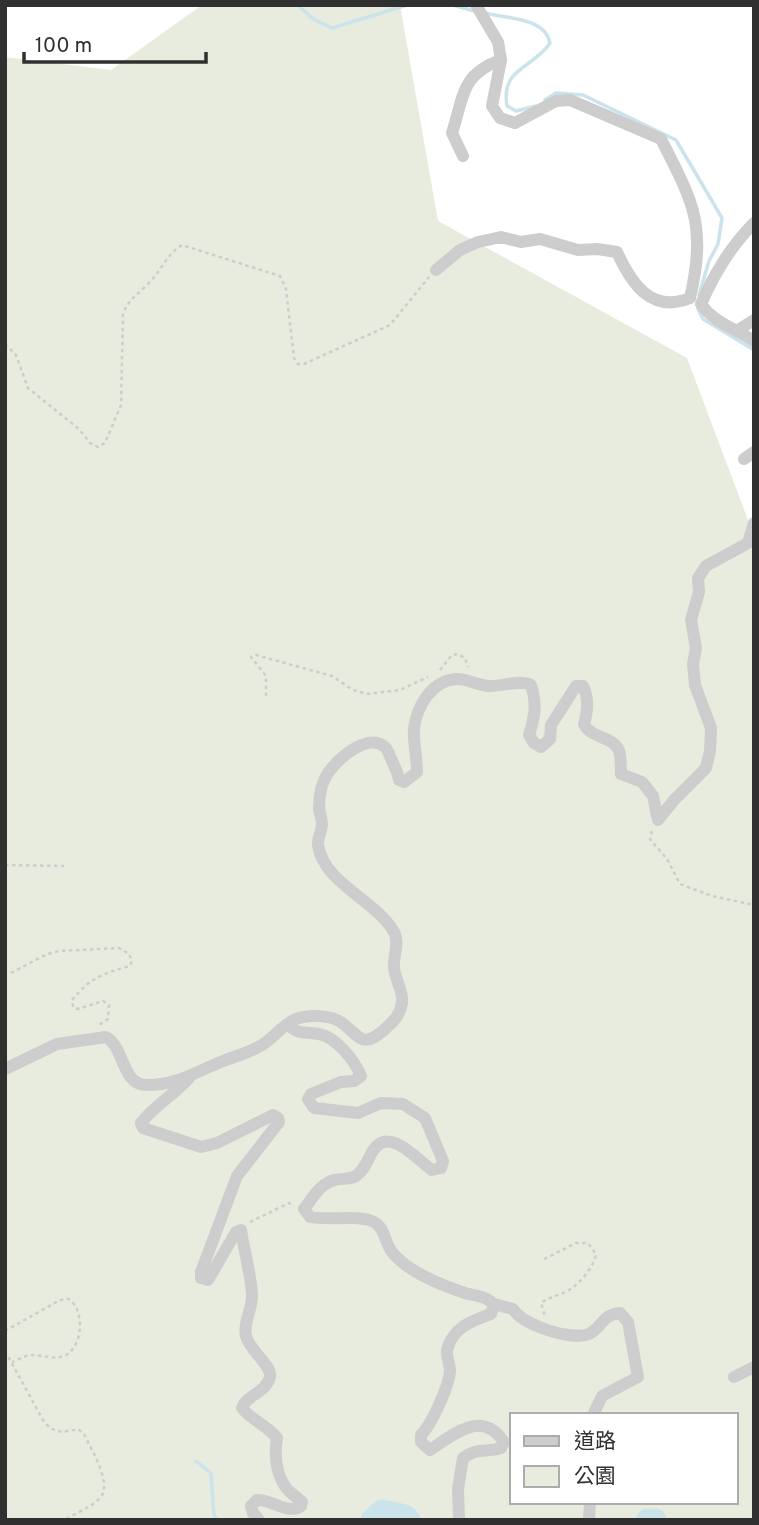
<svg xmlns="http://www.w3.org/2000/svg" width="759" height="1525" font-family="Overpass,'Noto Sans TC',sans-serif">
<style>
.green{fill:#e8ecde;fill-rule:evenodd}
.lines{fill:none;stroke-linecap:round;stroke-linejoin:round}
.stream{stroke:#cbe3eb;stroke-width:3.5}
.river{stroke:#cbe3eb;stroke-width:23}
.path{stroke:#cdcdcd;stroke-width:2.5;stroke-dasharray:3.5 3.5;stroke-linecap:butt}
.minor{stroke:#cdcdcd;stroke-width:12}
</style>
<rect width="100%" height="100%" fill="#fff"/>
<path class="green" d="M202 5H400L438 221 687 358 754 536V1520H5V57L111 70ZM512 1415H736V1502H512Z"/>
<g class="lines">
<g class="stream">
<path d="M298 5 313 19 332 28 407 5"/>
<path d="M453 5 474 11"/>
<path d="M485 13C507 19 545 17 550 43 534 68 500 68 507 106L516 111 536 106"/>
<path d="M545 100 556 93 583 95 676 140 722 218 718 244 709 261 699 295"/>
<path d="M698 309 703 319 754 350"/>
<path d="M196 1461 211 1473 214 1515 218 1520"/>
</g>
<g class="river">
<path d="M372 1520 382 1511 405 1516 409 1520"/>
<path d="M648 1520H655"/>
</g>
<g class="path">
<path d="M5 344 16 355 28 388 79 429 90 443 98 447 105 443 121 405 123 314C128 300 138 294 148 284 161 271 167 254 182 245L280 276 286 289 294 358 298 364H304L390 325 429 277"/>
<path d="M440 670 452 655 458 654 465 658 468 667"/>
<path d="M266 696V676L251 657 256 655 332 676 353 690 367 694 400 690 428 677"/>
<path d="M652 831 650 839 667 859 680 884 712 896 754 905"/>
<path d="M5 865 64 866"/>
<path d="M11 973 47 954 59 951 119 948 129 954 132 961 130 966C102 974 91 977 72 1000L73 1007 78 1009 103 1001 109 1005 108 1019 97 1026"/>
<path d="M250 1222 289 1203 294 1205"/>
<path d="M5 1255V1262"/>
<path d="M544 1259 576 1243H588L596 1254C594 1267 579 1285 567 1291 558 1296 549 1297 541 1303L545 1316"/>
<path d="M5 1331 60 1300 69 1299C87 1312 82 1354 60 1357 51 1359 41 1355 32 1355 25 1355 18 1360 12 1362"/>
<path d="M5 1351 43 1420C54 1434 61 1433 78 1429L84 1434C91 1449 113 1484 100 1498 92 1507 75 1513 65 1520"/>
</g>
<g class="minor">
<path d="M476 5 498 42 501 60 492 106 500 118 515 123 556 101 570 100 661 139C693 202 707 225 690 298"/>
<path d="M463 156 452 133C464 96 461 74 501 60"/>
<path d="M754 223C731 246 714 274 701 304 713 322 736 329 754 341"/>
<path d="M436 270 460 250 478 242 501 237 521 242 540 239 578 250 597 249 617 252C631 283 651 314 690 298"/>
<path d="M738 330 754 320"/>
<path d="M744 459 754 452"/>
<path d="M288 1025C301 1036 304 1031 319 1034 336 1037 355 1061 361 1076L354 1081 341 1082 311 1094 308 1099 314 1108 358 1113 381 1103 403 1104 425 1118 443 1161 441 1168 432 1170C415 1158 387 1123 371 1154 367 1162 364 1170 356 1176 349 1180 342 1178 335 1180 320 1183 312 1199 304 1209L310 1217C328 1221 359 1214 374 1222 383 1227 384 1236 388 1245 392 1255 401 1262 410 1268 425 1278 447 1287 465 1293 476 1296 486 1296 494 1304L491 1314C472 1321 453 1327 447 1350 446 1357 450 1364 450 1371 449 1386 432 1424 421 1435V1442L430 1450C454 1434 482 1409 504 1442L501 1448C485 1453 478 1447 463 1458L458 1489 459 1520"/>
<path d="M5 1069 57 1044 106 1037C125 1047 121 1086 148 1085 177 1085 198 1071 223 1061 236 1056 251 1052 262 1045 274 1038 283 1024 296 1019 308 1014 332 1015 342 1023 360 1036 362 1050 385 1029 394 1021 400 1015 402 1003 404 993 395 979 394 968 393 955 400 943 394 932 376 900 324 884 318 845 317 839 322 831 322 824 322 819 320 814 319 809 319 797 321 783 328 773 338 759 367 732 385 747 388 750 390 756 392 761 395 767 398 773 399 780L404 782 417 772C417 757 413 742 414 728 417 706 432 680 457 679 468 679 477 685 488 686 502 687 519 679 531 685 537 704 535 716 529 735L534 743 541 747 550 739 551 725 576 686H583C589 698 588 711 584 724 591 739 614 736 619 751 621 757 621 767 621 774L642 782 653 796 658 820 674 800 706 768 710 751 711 728 695 685 693 664 696 648 691 620 699 592 698 578 706 566 748 543 754 523"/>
<path d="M189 1078C174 1095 155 1105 141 1123L143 1128 201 1147 217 1143 273 1115 278 1118 279 1122 237 1176 201 1272V1278L208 1280 236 1232 241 1230C244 1250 251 1275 252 1294 253 1308 243 1322 246 1336 249 1350 272 1365 270 1377 266 1393 246 1395 242 1408 251 1420 267 1425 277 1438 274 1455 276 1478 289 1491 293 1495 298 1498 302 1502L301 1506C288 1515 274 1500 257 1500L251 1506 253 1513 259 1520"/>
<path d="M494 1304 513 1309C522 1325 571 1341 589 1334 603 1327 601 1315 620 1313L628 1322 638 1377 602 1396 593 1415"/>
<path d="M734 1377 754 1367"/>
<path d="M589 1520 590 1502"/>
</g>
</g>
<rect width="759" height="1525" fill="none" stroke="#303030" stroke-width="14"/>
<rect x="510" y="1413" width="228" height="91" fill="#ffffff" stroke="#acacac" stroke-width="2"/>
<rect x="524" y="1436" width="35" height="10" fill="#cdcdcd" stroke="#acacac" stroke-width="2"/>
<text x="574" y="1448" font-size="21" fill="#303030">道路</text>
<rect x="524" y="1466" width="35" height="21" fill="#e8ecde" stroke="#acacac" stroke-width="2"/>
<text x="574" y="1483" font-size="21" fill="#303030">公園</text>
<path d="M24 52v10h182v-10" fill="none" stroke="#303030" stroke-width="3.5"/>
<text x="35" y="52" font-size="21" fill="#303030" stroke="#ffffff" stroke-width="5" paint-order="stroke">100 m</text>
</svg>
